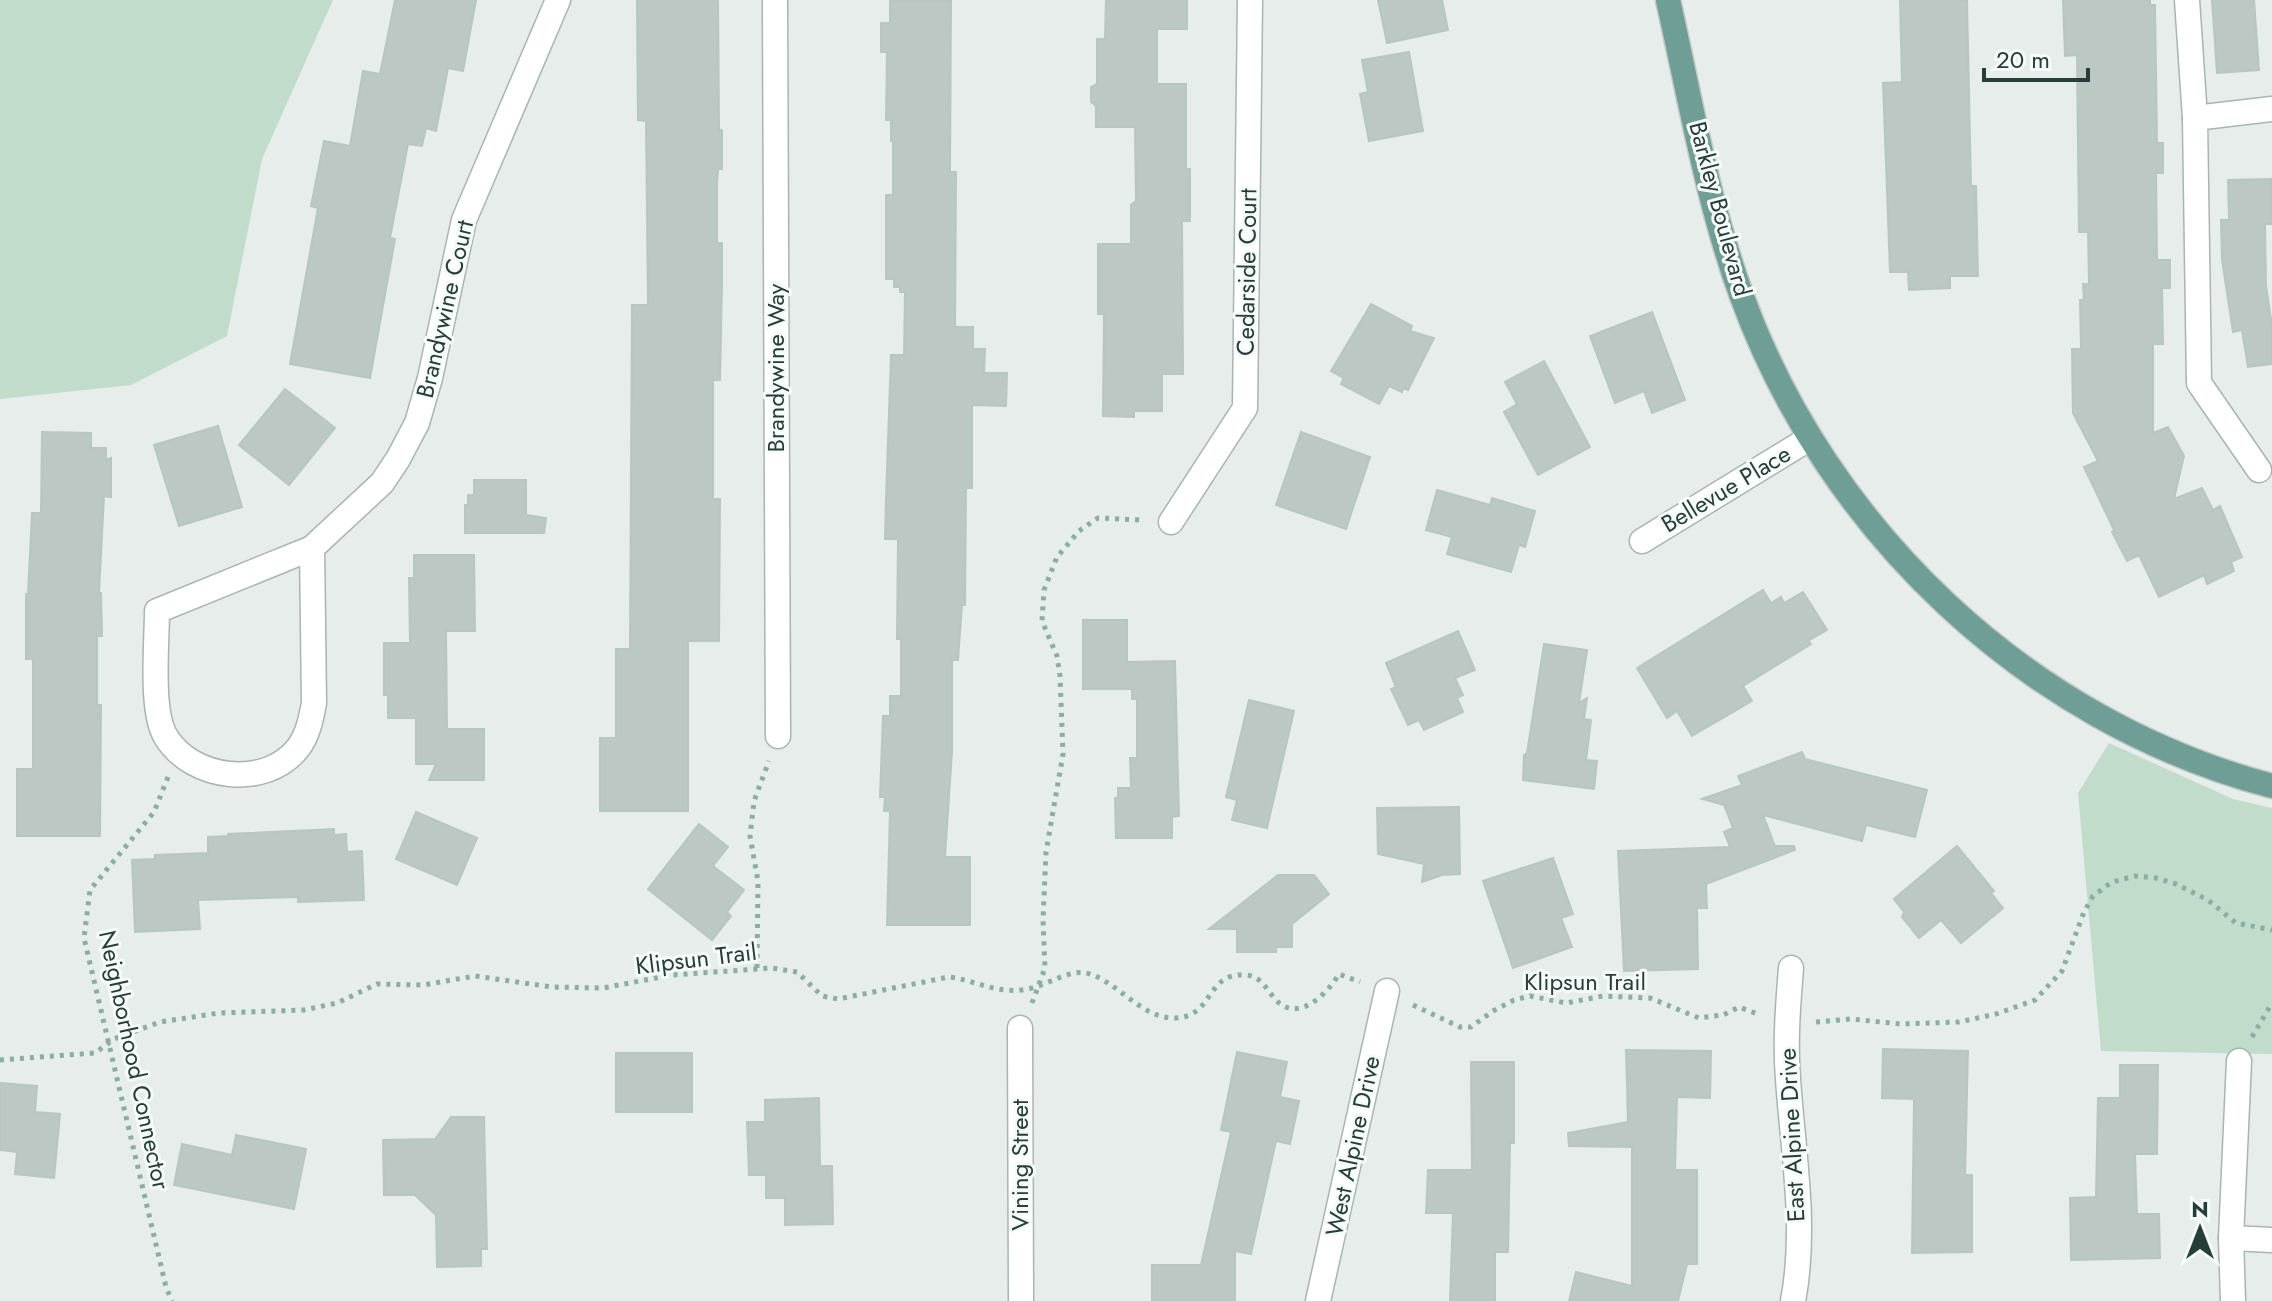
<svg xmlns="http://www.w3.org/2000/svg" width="2272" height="1301" font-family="Jost,sans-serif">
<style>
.green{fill:#c1dcca}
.building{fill:#bbc8c3;stroke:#b8c6c1;stroke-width:2}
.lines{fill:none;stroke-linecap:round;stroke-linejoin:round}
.minor-casing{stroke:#a9b5b1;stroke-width:27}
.major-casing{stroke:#c2c9c8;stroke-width:27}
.path{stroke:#89aea4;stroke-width:5;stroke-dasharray:4 6;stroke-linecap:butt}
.minor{stroke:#fff;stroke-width:24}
.major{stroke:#6e9e95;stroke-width:24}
.labels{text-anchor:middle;stroke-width:6;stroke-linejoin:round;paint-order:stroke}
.street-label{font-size:24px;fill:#263e39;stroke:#f6faf8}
</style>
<rect width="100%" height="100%" fill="#e6edea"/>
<g class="green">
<path d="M0 0H333L262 159 227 336 131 385 0 399Z"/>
<path d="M2109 743 2233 799 2272 808V1054L2101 1051 2078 793Z"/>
</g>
<g class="building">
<path d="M395 0H476L463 71 448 68 436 131 426 128 422 146 408 144 390 238 395 239 370 378 290 364 318 208 311 206 324 141 350 146 363 71 380 74Z"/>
<path d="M637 0H718L719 130H722V169H718L717 183V243H722V282L720 380H713V499H720L719 641H688V811H600V738H616V649H630L632 305H648L646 121 638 120Z"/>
<path d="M1106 0H1187V29H1157V84H1186V169H1190V221H1182L1183 374H1162V411H1134V417L1103 416 1104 314H1098V244H1131V205L1136 201 1135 127H1096V106L1091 102V87L1097 84V39H1105Z"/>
<path d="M1378 0H1442L1448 30 1387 43Z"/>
<path d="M1900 0H1967L1971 186H1976L1978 276H1950V288L1909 290 1908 272H1890L1883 83 1902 82Z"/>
<path d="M2063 0H2150V5H2155L2157 143H2163V173H2156L2157 260H2170V288H2162L2163 344H2153V433L2168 427 2184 456 2174 499 2202 488 2213 510 2220 506 2242 557 2231 562 2234 571 2207 584 2204 575 2159 597 2139 555 2127 561 2112 532 2114 530 2084 467 2098 461 2073 413 2072 349H2081L2080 300H2084L2083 284H2089L2088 232H2079L2077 55 2065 56Z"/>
<path d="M2212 0H2254L2259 70 2217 73Z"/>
<path d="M890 1H951L950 172H956L955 327H973V349H985L984 373H1007L1006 406 972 405V488H966L965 605H962L958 660H952V752L945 857H970V925H887L890 811H884L885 797H880L883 716H890V696H901V639H897L898 539H885L886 498 891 355H904L905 292H900V287H894V279H886V195H893V141H891V120H886L887 52H881V23H890Z"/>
<path d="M1409 52 1423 131 1369 141 1360 94 1368 92 1362 60Z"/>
<path d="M2271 179 2272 224H2265L2266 286 2272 326V364L2248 367 2242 330 2233 332 2222 260 2221 220H2229L2228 180Z"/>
<path d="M1371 304 1412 326 1410 331 1434 338 1408 390 1403 388 1402 392 1389 386 1379 404 1341 384 1344 378 1331 371Z"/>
<path d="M1652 312 1685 400 1652 413 1644 391 1615 403 1590 336Z"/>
<path d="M1544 361 1590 447 1538 475 1504 412 1517 404 1505 382Z"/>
<path d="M285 389 335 428 289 485 239 445Z"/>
<path d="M218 426 242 507 179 526 154 445Z"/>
<path d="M42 432 91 433V448H106V460L111 458V497L104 496 99 593H101L102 636H97V705H101L100 836H17V769H33V659H26V594H28L32 513H41Z"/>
<path d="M1301 432 1370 457 1346 529 1276 505Z"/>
<path d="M474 480H526V515L546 518 544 533H465V505H468V495H474Z"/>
<path d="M1437 490 1490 505 1492 498 1535 511 1525 547 1519 545 1511 572 1447 554 1452 537 1426 530Z"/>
<path d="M414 555H474L475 631H446L447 729H484V780H429L436 764H416V718H388V695H384V643H410L409 578H414Z"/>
<path d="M1763 590 1771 603 1781 597 1784 603 1803 592 1827 630 1808 641 1811 644 1743 686 1752 701 1692 736 1677 711 1667 718 1637 668Z"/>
<path d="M1083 620H1127V662L1175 661 1179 816 1172 817V838H1116L1115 798H1118V788H1131L1130 758H1137V699H1132V689H1083Z"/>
<path d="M1458 631 1475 670 1455 678 1463 695 1457 698 1463 712 1424 730 1419 720 1408 725 1391 689 1396 687 1386 663Z"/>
<path d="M1544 644 1587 650 1579 703 1587 698 1584 719 1591 720 1586 760 1597 761 1594 789 1523 780 1524 755 1527 753Z"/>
<path d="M1249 700 1294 711 1267 828 1232 820 1237 800 1226 797Z"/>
<path d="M1802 752 1805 759 1927 790 1915 837 1866 825 1862 841 1763 815 1775 846H1794L1795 850 1706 884 1707 908H1697L1698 969 1624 971 1618 851 1730 847 1724 832 1733 828 1724 805 1702 799 1742 785 1738 776Z"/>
<path d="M1459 807 1460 874 1442 875 1422 882 1424 864 1378 854 1377 808Z"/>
<path d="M416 812 477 838 457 885 396 859Z"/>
<path d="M699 824 728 847 713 866 744 890 727 912 731 916 712 940 648 889Z"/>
<path d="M334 829V835L346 834 347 852 362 851 364 900 298 902V897L198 900 200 929 135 932 132 860 155 859V855L208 853V837L228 836V834Z"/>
<path d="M1957 846 1994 891 1991 893 2003 908 1961 943 1941 920 1919 938 1902 917 1904 912 1894 899Z"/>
<path d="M1553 858 1573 914 1561 918 1572 947 1513 968 1483 881Z"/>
<path d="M1278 875H1314L1329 894 1292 924V947H1276V952H1237V929H1209Z"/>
<path d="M1883 1049 1968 1051 1965 1175H1972V1252L1912 1253 1914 1099 1882 1098Z"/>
<path d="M1626 1050 1711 1051 1710 1098 1677 1097 1675 1170H1697V1264H1687L1678 1301H1569L1576 1272 1632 1286V1147L1569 1146 1568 1133 1628 1122Z"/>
<path d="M1237 1052 1287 1062 1280 1097 1299 1101 1290 1144 1276 1141 1251 1254 1235 1251V1301H1152V1265H1201L1231 1132 1221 1130Z"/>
<rect x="616" y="1053" width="76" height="59"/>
<path d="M1471 1062H1514V1143H1510L1508 1252H1495V1301H1450L1453 1213H1426L1428 1170H1472Z"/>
<path d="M2120 1065H2158L2157 1154H2135L2137 1214H2159L2160 1258 2071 1260 2070 1198 2096 1197 2098 1098H2120Z"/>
<path d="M0 1083 37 1086 35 1112 60 1114 54 1178 15 1174 17 1152 0 1150Z"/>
<path d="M819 1098 820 1166H832L833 1224 785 1225V1198H766V1175H749L747 1122H765V1100Z"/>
<path d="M451 1117H484L487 1249H481V1266L437 1267 436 1215 415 1195H384L383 1140 435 1139Z"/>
<path d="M236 1135 306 1149 294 1209 174 1185 182 1144 232 1155Z"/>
</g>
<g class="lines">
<defs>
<g id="minor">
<path d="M775 0 778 736"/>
<path d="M2187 0 2195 118 2199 383 2259 470"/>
<path d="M2195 118 2272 109"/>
<path d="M1171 522 1245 408 1250 0"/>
<path d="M1642 541 1810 438"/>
<path d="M312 548 314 703C311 719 308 735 298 748 266 789 192 780 166 737 150 712 157 642 157 611Z"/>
<path d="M312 548 382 483 398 459 417 423 430 378 464 220 558 0"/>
<path d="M1791 968C1788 1005 1785 1042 1788 1079 1793 1153 1807 1227 1793 1301"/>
<path d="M1020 1028 1021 1301"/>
<path d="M2231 1238 2272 1240"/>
<path d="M1318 1301 1387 991"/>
<path d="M2233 1301 2231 1238 2239 1061"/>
</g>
<path id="major" d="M1668 0C1690 98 1707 200 1741 294 1826 530 2028 722 2272 786"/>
</defs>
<use href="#minor" class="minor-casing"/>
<use href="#major" class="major-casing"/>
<g class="path">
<path d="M168 777 154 812 90 890 84 938 166 1287 172 1301"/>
<path d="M757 968 758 881 750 836 754 801 769 761"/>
<path d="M1032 1003 1045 968 1043 920 1046 852 1063 754 1060 676 1057 656 1042 621 1044 590 1057 557 1079 531 1098 518 1142 520"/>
<path d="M1413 1005 1460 1027H1471L1493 1011 1514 1000 1530 996 1566 1003 1603 996 1650 998 1699 1018 1723 1015 1739 1007 1760 1015"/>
<path d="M1816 1022 1851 1019 1901 1024 1959 1022 1996 1014 2035 1000 2062 971 2084 912 2093 896 2112 882 2135 876 2156 878 2176 884 2208 900 2236 923 2272 930"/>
<path d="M2252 1037 2272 1003"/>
<path d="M0 1060 95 1053 114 1039 160 1022 219 1013 304 1010 337 1003 377 984 423 985 475 976 552 987 603 988 672 975 772 968 797 972 822 996 838 999 949 977C974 980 995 993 1021 990 1046 988 1068 967 1090 974 1120 984 1142 1019 1176 1018 1214 1016 1206 973 1244 975 1261 975 1266 989 1276 1000 1298 1024 1328 993 1339 974L1360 982"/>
</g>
<use href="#minor" class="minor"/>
<use href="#major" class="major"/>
</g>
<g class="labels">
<g class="street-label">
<text transform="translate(1720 209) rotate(75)" y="8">Barkley Boulevard</text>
<text transform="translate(1247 272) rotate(-89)" y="8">Cedarside Court</text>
<text transform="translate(445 309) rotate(-77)" y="8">Brandywine Court</text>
<text transform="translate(776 368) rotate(-90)" y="8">Brandywine Way</text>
<text transform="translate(1726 489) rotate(-31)" y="8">Bellevue Place</text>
<text transform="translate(696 959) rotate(-7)" y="8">Klipsun Trail</text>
<text x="1585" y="990">Klipsun Trail</text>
<text transform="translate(134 1060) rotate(78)" y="8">Neighborhood Connector</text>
<text transform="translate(1792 1135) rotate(-93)" y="8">East Alpine Drive</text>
<text transform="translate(1353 1146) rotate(-78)" y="8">West Alpine Drive</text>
<text transform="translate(1020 1165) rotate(-90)" y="8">Vining Street</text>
</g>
</g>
<g transform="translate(2200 1229)" stroke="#f6faf8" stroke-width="6" paint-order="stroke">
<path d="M0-6L14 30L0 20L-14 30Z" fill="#263e39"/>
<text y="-12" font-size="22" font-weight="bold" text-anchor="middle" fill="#263e39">N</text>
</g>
<path d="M1984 68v12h104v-12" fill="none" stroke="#263e39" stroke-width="4"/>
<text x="1996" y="68" font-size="24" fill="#263e39" stroke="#f6faf8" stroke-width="6" paint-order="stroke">20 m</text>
</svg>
